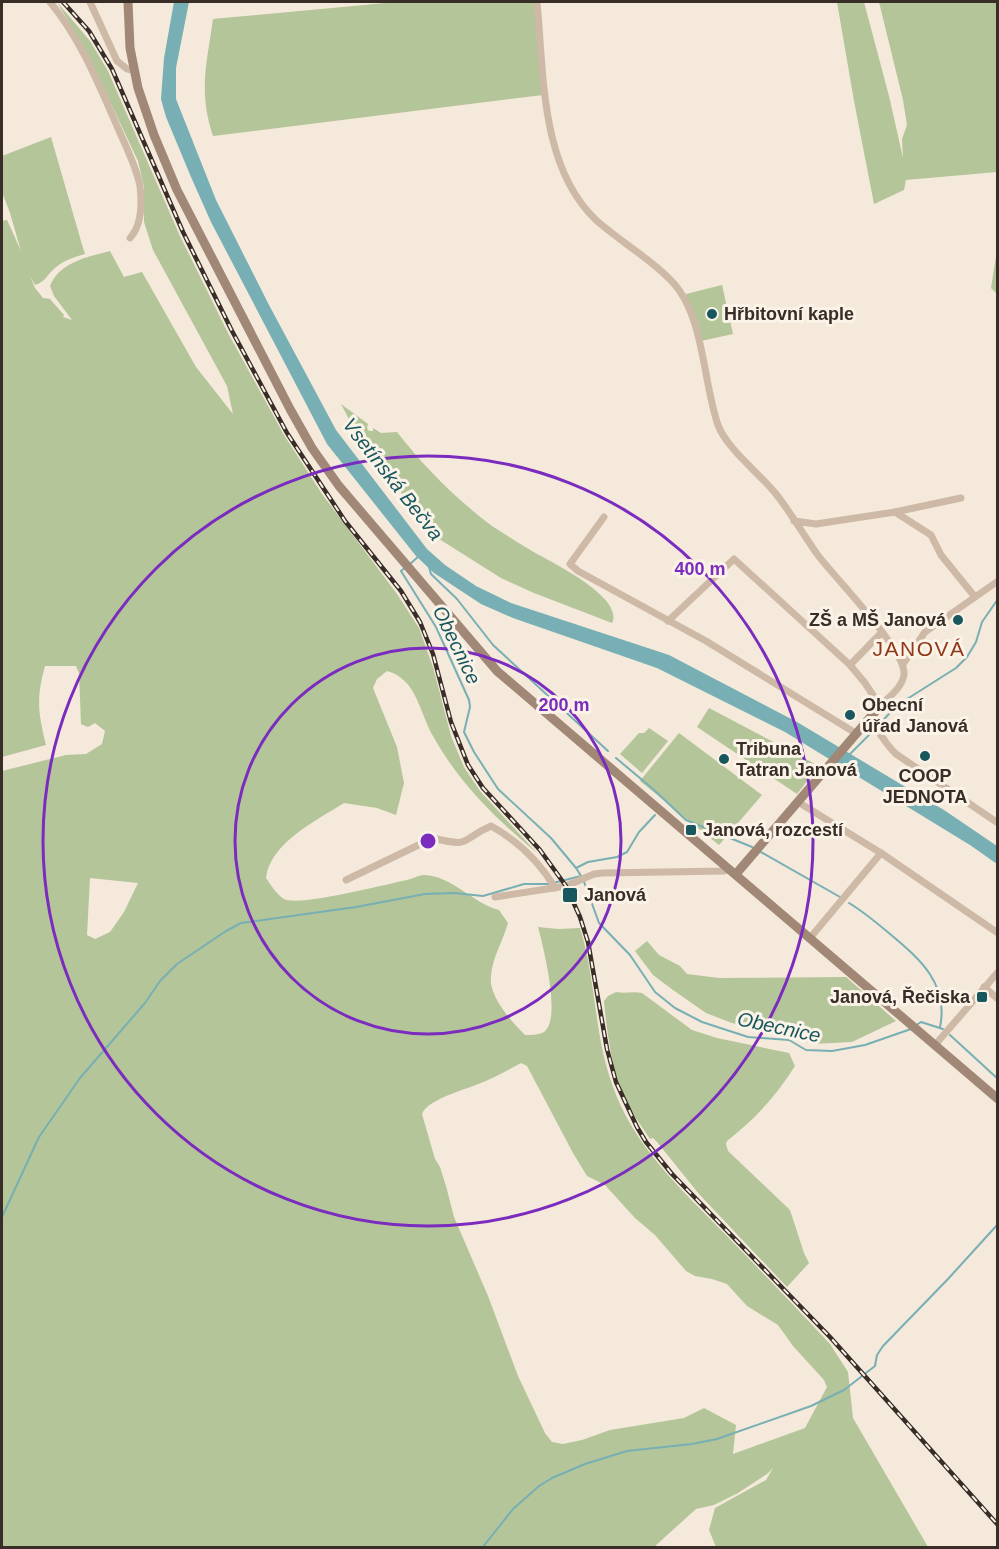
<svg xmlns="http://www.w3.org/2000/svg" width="999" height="1549" font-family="Arial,sans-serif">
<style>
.green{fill:#b4c599;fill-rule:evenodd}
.water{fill:#77afb4}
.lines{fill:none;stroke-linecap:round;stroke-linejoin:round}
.stream{stroke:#77afb4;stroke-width:2}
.street{stroke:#cdb9a5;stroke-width:7}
.secondary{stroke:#a18776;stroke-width:9}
.rail-casing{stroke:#382d27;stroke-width:4.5}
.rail{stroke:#fbf3e7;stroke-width:2;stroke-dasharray:7;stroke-linecap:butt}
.ring{fill:none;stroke:#7b2cbf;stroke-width:3}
.poi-dot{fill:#18575e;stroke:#fbf3e7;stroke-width:2}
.labels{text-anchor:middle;stroke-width:6;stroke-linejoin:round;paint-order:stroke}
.poi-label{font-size:18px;font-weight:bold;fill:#382d27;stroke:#fbf3e7;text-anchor:start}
.water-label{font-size:20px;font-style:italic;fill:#18575e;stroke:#fbf3e7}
.quarter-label{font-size:21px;letter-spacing:1.5px;fill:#8f3918;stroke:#fbf3e7}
.centre{fill:#7b2cbf;stroke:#fbf3e7;stroke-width:3}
.ring-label{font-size:18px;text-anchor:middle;font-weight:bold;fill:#7b2cbf;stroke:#fbf3e7;stroke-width:6;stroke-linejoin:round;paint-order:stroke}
</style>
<rect width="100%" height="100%" fill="#f4e9da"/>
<g class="green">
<path d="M57 2 90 41 108 71 179 234 228 333 284 435 322 494 397 594 419 628 433 667 451 736 464 767 480 791 537 853C496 819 459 783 433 736 419 712 417 679 387 671L377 679 373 688 397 747 404 783 396 815 377 808 344 803C317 820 270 843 266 878 271 885 277 895 284 899 299 907 387 884 407 880 412 879 419 875 424 875 453 876 472 903 499 910L508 923C503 941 492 958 491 976 488 996 512 1022 525 1035 531 1035 539 1035 544 1032 562 1019 543 946 538 927L558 929 580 928C596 979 594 1034 612 1084 633 1146 681 1189 726 1235 761 1271 795 1307 830 1344L848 1372 853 1418 928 1547H716L709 1530 715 1508 766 1480 773 1468 767 1474 738 1493 714 1505 696 1509 654 1547H2V771L66 755 86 754 102 744 105 731 95 723 88 727 81 724 79 673 76 666H45C36 699 38 712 46 745L2 757V221L7 220 21 251 10 213 2 192V156L51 137 83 248 85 254C74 257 62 261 54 269 47 275 45 282 35 285L30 276 35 288 43 298 50 299 64 315 63 317 72 320 54 296 50 286C60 262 87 257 110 251L124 277 142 272 196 367 233 414 227 386 153 250 144 222V187L138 161 88 55ZM90 878 138 883 124 912 110 932 95 939 87 935ZM521 1063 527 1066 573 1153 587 1176 605 1185 635 1218 655 1235 686 1271 695 1276 712 1279 727 1284 747 1306 778 1325 793 1346 824 1380 827 1387 805 1428 733 1454 736 1425 704 1408 684 1418 610 1430 582 1440 563 1444 552 1442 545 1433 518 1376 488 1296 454 1217 446 1186 440 1167 435 1159 422 1114C428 1098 472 1088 488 1080 499 1075 510 1069 521 1063Z"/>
<path d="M396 2H535L543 95 213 136C198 91 207 63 213 19Z"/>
<path d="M837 2H864L889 96 903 158 902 139 907 125 903 100 879 2H997V172L906 180 904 190 874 204 854 101Z"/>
<path d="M997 250 998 294H997L991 288Z"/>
<path d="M722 285 733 334 701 341 686 294Z"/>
<path d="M341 404 368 424 367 428 369 431H373V428L381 433 397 432C424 467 456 499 492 526 505 534 518 543 532 551 549 561 625 597 612 623L534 593 501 578 436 537 360 440Z"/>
<path d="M709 708 819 766 797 794 697 727Z"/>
<path d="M649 728 668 741 642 773 620 754 639 733H644Z"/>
<path d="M679 733 762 795 719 845 640 781Z"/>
<path d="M647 941 659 955 680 966 687 974 719 978 846 977 896 1021 852 1042 812 1044 772 1028 759 1029 732 1023 706 1013 673 990 653 975 635 951Z"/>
<path d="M616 992C625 994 633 991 642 993L692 1030 717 1038 789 1053 795 1066C776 1096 755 1119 727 1141L726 1144 728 1151 790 1210 804 1253 809 1263 787 1287 699 1194 657 1142 653 1138 650 1139C641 1125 629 1110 623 1094 611 1064 607 1033 604 1001L608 996Z"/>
</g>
<path class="water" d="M174 2H189L176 68V99L216 200 269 305 336 430 427 549 445 565 476 586 511 603 669 655 797 722 944 810 997 846V864L970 845 785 732 657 668 513 618 481 604 434 573 416 556 327 444 211 222 191 177 166 117 161 99 164 58Z"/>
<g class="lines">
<g class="stream">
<path d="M410 564 419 556"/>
<path d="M406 567 401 571 436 627 469 700 470 707 464 732 474 752 485 769 498 789 551 838 576 868 583 879 599 923 630 955 655 992 675 1008 702 1022 748 1037 789 1040 806 1050 832 1051 865 1045 911 1029"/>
<path d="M429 567 431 574 457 599 493 645 608 751"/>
<path d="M878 726 896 706 956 668 967 657 976 642 982 622 998 599"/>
<path d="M848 756 874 730"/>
<path d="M616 758 653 789 686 820 752 847"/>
<path d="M759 851 840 897"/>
<path d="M576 868 588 862 617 857 627 852 639 832 655 815"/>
<path d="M849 903C864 912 877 923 890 934 920 959 949 984 940 1027"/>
<path d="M915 1026 921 1022 943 1029"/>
<path d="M950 1035 998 1079"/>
<path d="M2 1217 39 1137 80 1078 145 1003 160 981 177 964 226 931 241 923 356 907 425 894 454 893 483 896 524 884H549L581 876"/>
<path d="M482 1548 513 1509 539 1486 552 1478 585 1464 627 1451 692 1444 717 1439 811 1406 844 1390 875 1366 877 1355 883 1346 948 1279 998 1224"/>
</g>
<g class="street">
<path d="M50 2C80 38 98 83 117 126 125 145 136 165 140 186 142 203 142 225 130 238"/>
<path d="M90 2 117 61 127 69 134 71"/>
<path d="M537 2C544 73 540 167 596 220 619 241 662 266 679 290 704 325 704 385 718 425 727 449 759 473 776 494 791 513 803 534 817 554 834 577 906 650 904 674 903 687 889 697 880 706L865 683 850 665 734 559 668 621"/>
<path d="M895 512 961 498"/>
<path d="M604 517 570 564 578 571 706 641 857 734"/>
<path d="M794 521 816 524 895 512 931 535 941 555 975 597"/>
<path d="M903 664 925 632 998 581"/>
<path d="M850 665 882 632"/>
<path d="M868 719C879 730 885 744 896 754L998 823"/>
<path d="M798 802 881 853 998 933"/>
<path d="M346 880 433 838C473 848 459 840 491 826 518 841 539 861 555 888"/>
<path d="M495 897 566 886 594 874 603 873 724 871 730 869"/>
<path d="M810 938 881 853"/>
<path d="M984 987 998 999"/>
<path d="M935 1045 998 972"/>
</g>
<g class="secondary">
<path d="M128 2 130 48 138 88 154 135 177 190 290 409 312 448 339 486 497 671 998 1099"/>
<path d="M736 874 880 706"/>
</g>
<defs>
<path id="rail" d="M63 2 89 31 112 69 183 232 232 331 287 433 345 521 401 591 420 622 433 654 451 722 468 765 483 788 540 850 566 886 580 917 588 942 607 1049 616 1082 637 1127 646 1142 672 1174 830 1337 998 1525"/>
</defs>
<use href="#rail" class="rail-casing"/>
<use href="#rail" class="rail"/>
</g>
<g class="ring">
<circle cx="428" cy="841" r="193"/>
<circle cx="428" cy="841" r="385"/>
</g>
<g class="poi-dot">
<circle cx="712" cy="314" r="6"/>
<circle cx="958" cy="620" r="6"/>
<circle cx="850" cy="715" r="6"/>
<circle cx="925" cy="756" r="6"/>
<circle cx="724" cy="759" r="6"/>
<rect x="685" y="824" width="12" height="12" rx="3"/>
<rect x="562" y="887" width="16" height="16" rx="3"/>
<rect x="976" y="991" width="12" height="12" rx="3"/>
</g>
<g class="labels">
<g class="poi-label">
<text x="724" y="320">Hřbitovní kaple</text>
<text x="946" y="626" text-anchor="end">ZŠ a MŠ Janová</text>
<text x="862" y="711">Obecní<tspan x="862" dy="21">úřad Janová</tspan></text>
<text x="736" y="755">Tribuna<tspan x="736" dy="21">Tatran Janová</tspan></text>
<text x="925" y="782" text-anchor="middle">COOP<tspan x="925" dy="21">JEDNOTA</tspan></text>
<text x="703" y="836">Janová, rozcestí</text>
<text x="584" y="901">Janová</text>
<text x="970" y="1003" text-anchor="end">Janová, Řečiska</text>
</g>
<g class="water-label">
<text transform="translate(393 479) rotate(52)" y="7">Vsetínská Bečva</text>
<text transform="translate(457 645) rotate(64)" y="7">Obecnice</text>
<text transform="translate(779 1027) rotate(12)" y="7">Obecnice</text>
</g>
<g class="quarter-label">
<text x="919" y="656">JANOVÁ</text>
</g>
</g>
<circle cx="428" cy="841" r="9" class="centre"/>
<g class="ring-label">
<text x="700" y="575">400 m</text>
<text x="564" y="711">200 m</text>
</g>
<rect width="999" height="1549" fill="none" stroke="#382d27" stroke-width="6"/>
</svg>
